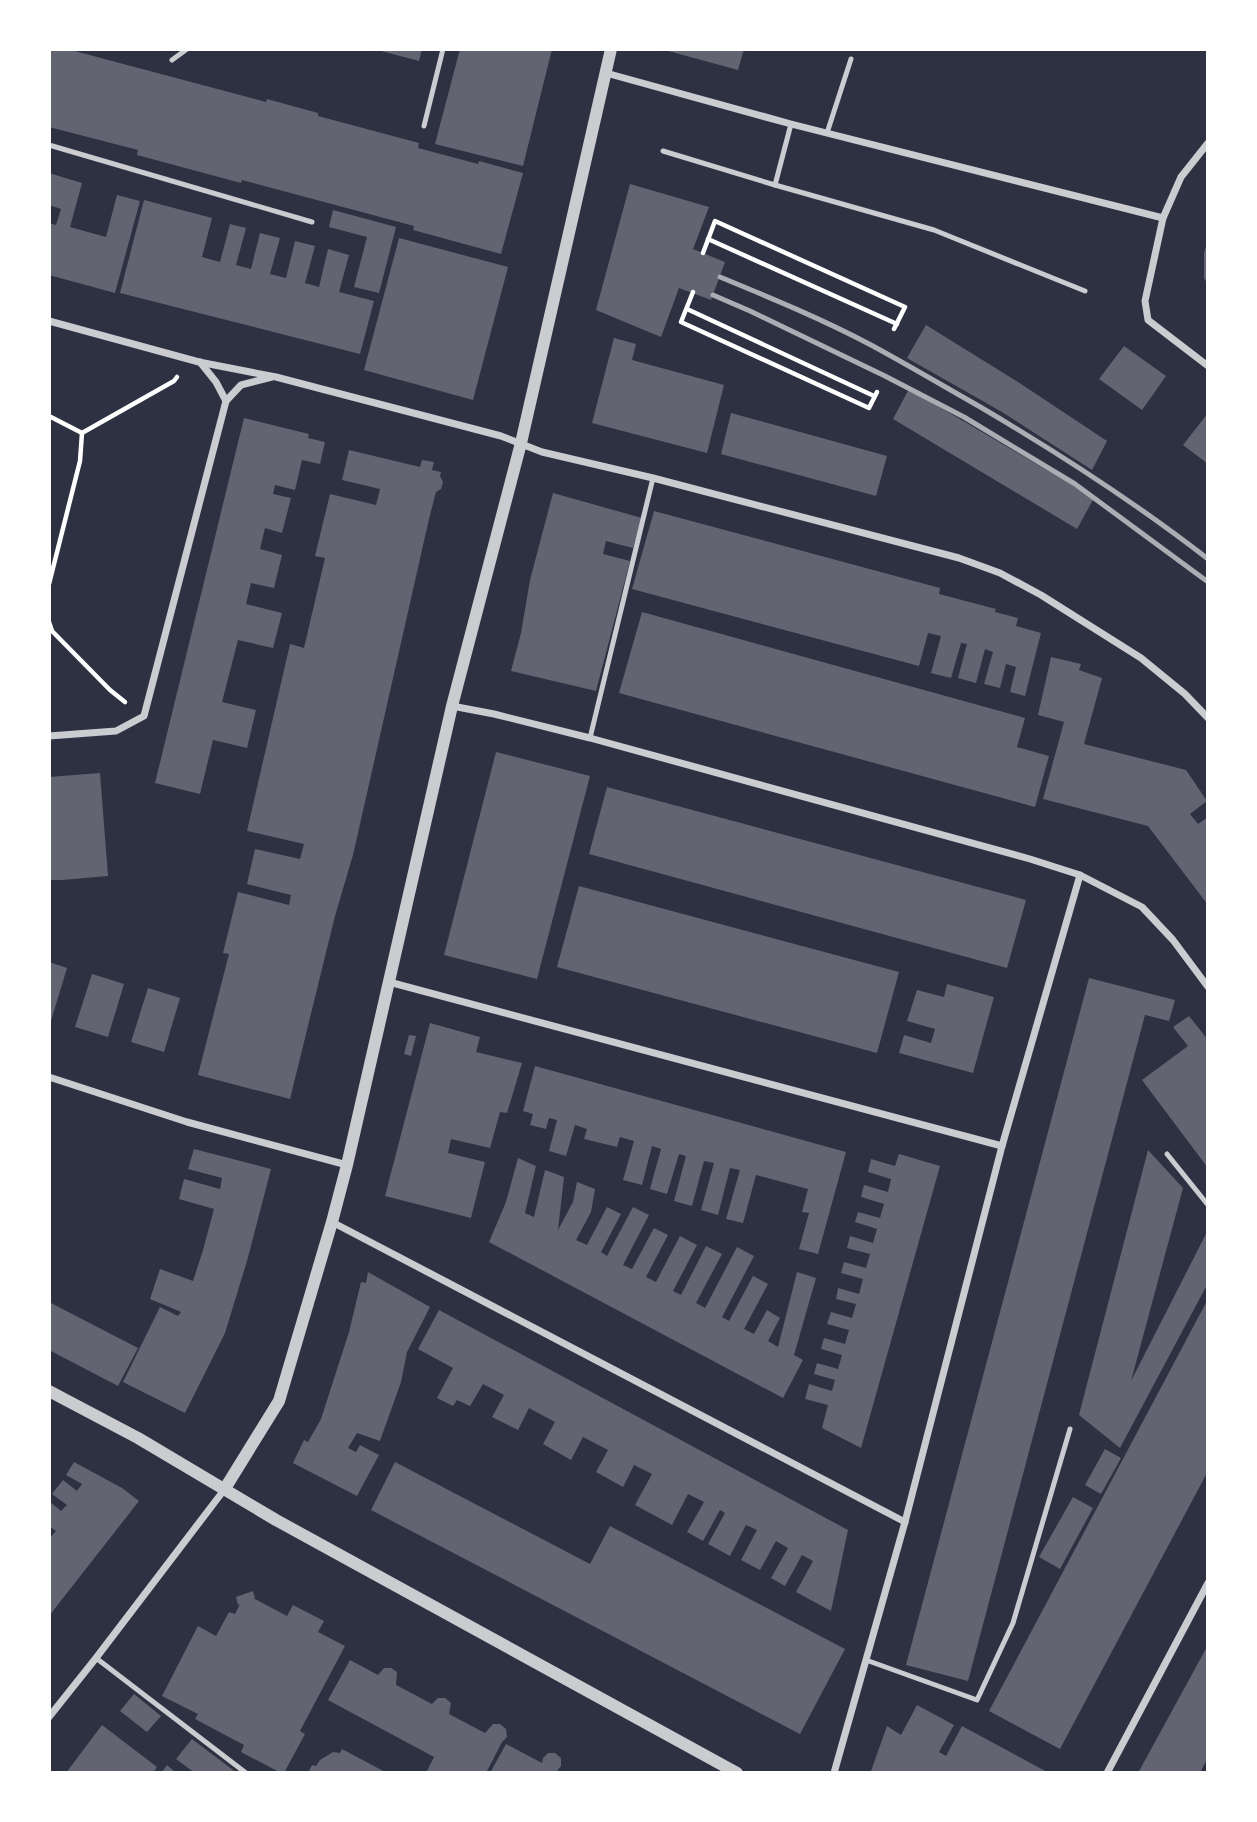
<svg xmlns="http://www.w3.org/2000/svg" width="1257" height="1822" font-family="Jost,sans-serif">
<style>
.building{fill:#626471}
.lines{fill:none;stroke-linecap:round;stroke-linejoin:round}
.path{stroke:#fff;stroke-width:4.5}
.service{stroke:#caccd0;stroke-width:5}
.minor{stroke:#caccd0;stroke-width:7}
.tertiary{stroke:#caccd0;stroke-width:12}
.rail{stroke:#abadb3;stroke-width:5}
</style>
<rect width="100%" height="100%" fill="#2d3142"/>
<g class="building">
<path d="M49 49H67L266 102 267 99 318 113V116L419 143 418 148 478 164 479 161 523 173 501 254 413 230 414 226 242 180 241 183 137 155 138 150 49 127Z"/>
<path d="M374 49H422L419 61Z"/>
<path d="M460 49H552L523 166 435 144Z"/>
<path d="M661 49H744L738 70Z"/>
<path d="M49 173 82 183 70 227 106 237 117 195 140 201 115 293 49 275V223L56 225 61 209 49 205Z"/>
<path d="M630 184 709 207 693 249 725 262 711 300 679 288 661 337 596 310Z"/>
<path d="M144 200 212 218 202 257 220 262 230 224 246 228 236 265 251 269 260 233 280 238 270 274 286 278 295 241 315 246 305 283 319 287 328 249 349 255 339 292 374 301 360 354 120 293Z"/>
<path d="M333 210 396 227 379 293 354 287 367 237 329 227Z"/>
<path d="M399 238 508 267 473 400 364 370Z"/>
<path d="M1207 243H1208V285L1204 278V253Z"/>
<path d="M926 325 1018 382 1107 441 1092 470 1002 412 907 358Z"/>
<path d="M614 338 636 344 632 360 724 385 707 453 592 423Z"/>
<path d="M1124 346 1166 376 1142 410 1099 379Z"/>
<path d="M909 389 1094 498 1077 529 893 419Z"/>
<path d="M731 413 887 456 876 496 721 454Z"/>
<path d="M1208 413V464L1183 445Z"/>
<path d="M244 418 309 434 308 438 325 442 320 464 302 460 295 490 275 485 273 494 291 498 282 533 265 528 260 549 282 555 274 588 251 583 246 604 282 613 273 648 238 640 222 702 256 710 247 748 213 740 200 794 155 783Z"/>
<path d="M349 450 420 467 422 460 434 462 432 470 441 472 440 476 443 482 441 489 436 492 429 519 353 855 335 916 290 1099 198 1075 229 954 223 953 238 892 289 905 291 895 247 884 255 849 300 859 304 844 247 831 290 644 304 648 325 558 315 556 330 494 376 505 380 489 342 480Z"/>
<path d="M553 493 642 518 633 548 606 541 603 554 630 561 596 691 511 671 521 633 530 580Z"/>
<path d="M654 511 940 588 939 594 996 609 995 612 1018 618 1016 626 1041 633 1025 696 1010 692 1016 667 1006 664 1000 688 984 684 993 652 985 649 976 683 958 678 967 644 961 643 951 678 931 673 941 636 928 633 919 666 632 589Z"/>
<path d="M642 612 1025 718 1017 747 1049 756 1035 807 619 693Z"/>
<path d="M1051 657 1081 664 1079 670 1102 678 1084 744 1186 770 1207 801 1190 814 1198 824 1208 817V905L1148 826 1043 799 1064 722 1038 715Z"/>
<path d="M496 752 590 776 537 979 444 955Z"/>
<path d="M100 773 108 876 62 880H49V777Z"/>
<path d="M607 787 1026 900 1007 968 589 854Z"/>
<path d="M579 886 899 972 877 1053 557 967Z"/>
<path d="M49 962 67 968 50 1024H49Z"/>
<path d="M92 974 124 984 108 1037 75 1027Z"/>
<path d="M1089 978 1175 1000 1169 1021 1145 1015 968 1681 906 1665Z"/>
<path d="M947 984 994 997 973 1073 899 1053 904 1035 931 1043 935 1029 907 1021 917 990 944 997Z"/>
<path d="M148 988 180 998 164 1052 131 1042Z"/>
<path d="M1189 1016 1208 1040V1168L1142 1080 1188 1046 1173 1027Z"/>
<path d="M430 1023 480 1037 476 1052 522 1063 507 1113 500 1112 490 1148 451 1139 448 1153 485 1162 471 1218 385 1196Z"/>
<path d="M409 1035 416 1036 411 1056 404 1054Z"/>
<path d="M535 1066 846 1152 818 1254 799 1249 809 1213 802 1212 808 1189 756 1175 743 1223 726 1219 740 1170 730 1168 718 1215 701 1210 714 1163 704 1161 692 1206 674 1201 686 1156 679 1154 667 1194 650 1189 661 1149 652 1146 642 1185 623 1180 634 1141 620 1137 617 1147 584 1139 587 1129 575 1125 566 1156 549 1151 557 1120 549 1118 546 1129 530 1125 533 1114 523 1111Z"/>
<path d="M194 1149 271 1169 247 1261 225 1333 185 1413 123 1382 160 1307 178 1316 181 1312 150 1299 160 1269 193 1281 203 1250 214 1209 179 1199 184 1179 220 1189 222 1178 188 1169Z"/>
<path d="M1148 1150 1183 1188 1131 1381 1208 1230V1283L1120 1448 1079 1415Z"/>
<path d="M899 1154 940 1166 861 1448 822 1428 828 1405 805 1399 809 1384 832 1391 835 1380 814 1374 817 1363 838 1369 842 1355 821 1349 824 1338 845 1344 849 1330 827 1324 831 1312 852 1318 856 1304 836 1299 838 1288 859 1294 863 1279 841 1273 844 1262 866 1268 870 1254 847 1248 850 1236 873 1243 877 1229 855 1222 858 1212 880 1218 884 1204 861 1197 864 1185 888 1192 891 1179 868 1172 871 1159 895 1166Z"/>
<path d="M518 1158 536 1166 525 1213 534 1217 545 1170 564 1177 558 1230 573 1202 577 1182 595 1189 591 1212 576 1240 587 1245 607 1207 621 1214 601 1252 607 1256 633 1207 649 1215 623 1265 632 1269 654 1228 668 1235 646 1277 656 1282 680 1236 697 1245 673 1291 681 1295 706 1246 722 1254 696 1303 705 1308 737 1247 754 1256 722 1317 729 1321 753 1276 768 1284 744 1329 754 1334 767 1310 780 1318 768 1341 778 1347 797 1272 816 1278 794 1355 803 1360 783 1398 489 1242 506 1202Z"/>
<path d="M368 1272 430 1307 407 1352 401 1382 380 1441 357 1433 348 1448 356 1452 360 1445 379 1455 357 1496 293 1463 304 1440 308 1442 321 1419 349 1332 361 1282 366 1283Z"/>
<path d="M1208 1299V1471L1060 1749 989 1711Z"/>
<path d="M49 1302 138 1348 118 1386 49 1350Z"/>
<path d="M439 1310 848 1530 831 1611 796 1592 813 1561 802 1555 785 1586 771 1578 788 1548 776 1541 760 1570 741 1560 757 1530 746 1525 730 1556 708 1544 725 1513 720 1510 703 1541 687 1532 704 1502 688 1494 672 1525 635 1505 652 1474 634 1465 623 1487 596 1472 608 1450 583 1437 571 1460 543 1444 555 1422 529 1408 518 1430 492 1417 504 1395 483 1384 470 1406 457 1400 453 1406 437 1398 453 1368 418 1349Z"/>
<path d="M1105 1449 1121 1458 1101 1494 1085 1485Z"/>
<path d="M74 1462 122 1488 139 1501 49 1616V1539L56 1531 49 1526V1501L61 1511 67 1505 52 1494 63 1480 77 1491 82 1484 66 1475Z"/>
<path d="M395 1462 590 1564 610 1526 845 1649 800 1734 371 1510Z"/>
<path d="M1073 1497 1093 1508 1060 1569 1039 1557Z"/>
<path d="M253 1591 255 1598H253L287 1616 293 1605 324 1621 318 1632 345 1646 300 1731 305 1734 284 1773H281L241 1752 244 1745 195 1719 198 1714 162 1696 198 1626 216 1636 229 1612 235 1614 240 1604 238 1605 236 1597Z"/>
<path d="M1208 1645V1757L1200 1773H1138Z"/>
<path d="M350 1660 378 1675 384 1668H391L397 1672 396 1685 432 1704 438 1698H445L451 1703 449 1714 485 1733 493 1724H500L506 1729 507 1737 502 1742 486 1773H426L434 1757 328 1700Z"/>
<path d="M134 1694 161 1716 147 1732 120 1711Z"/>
<path d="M917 1705 954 1725 939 1752 946 1756 962 1726 1049 1773H874L871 1771 887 1726 901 1735Z"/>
<path d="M102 1725 157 1767 153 1773H66Z"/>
<path d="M192 1739 237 1773H195L176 1759Z"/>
<path d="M506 1744 542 1763 543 1758 548 1753H555L561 1758V1766L557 1771 560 1773H490Z"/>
<path d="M342 1749 387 1773H308L312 1765 316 1766 320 1760 333 1752 340 1753Z"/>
<path d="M167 1765 176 1773H161Z"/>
</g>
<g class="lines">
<g class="path">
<path d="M708 239 897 324"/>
<path d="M703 253 715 221 905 307 894 329"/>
<path d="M693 292 681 322 869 408 877 392"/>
<path d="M687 309 874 396"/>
<path d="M49 416 82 433"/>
<path d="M82 433 174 381 177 377"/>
<path d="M49 584 80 461 82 433"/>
<path d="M49 622 52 631 110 690 125 702"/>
</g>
<g class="service">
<path d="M172 60 187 49"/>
<path d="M424 126 443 49"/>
<path d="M827 133 851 59"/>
<path d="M49 145 312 222"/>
<path d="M663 151 775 185 934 230 1085 291"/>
<path d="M775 185 791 124"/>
<path d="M590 738 653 478"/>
<path d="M1167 1154 1208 1205"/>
<path d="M96 1658 246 1773"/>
<path d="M866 1660 977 1700 1013 1623 1070 1429"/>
</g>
<g class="minor">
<path d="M606 73 791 124 1163 218"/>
<path d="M1208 143 1181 177 1163 218 1145 301 1148 320 1208 366"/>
<path d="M49 321 199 362 276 377 501 436 542 452 653 478 959 558 1000 573 1041 595 1141 658 1185 694 1208 718"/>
<path d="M200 362 216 382 226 401"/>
<path d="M452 706 494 714 590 738 1030 859 1080 875 1142 907 1173 940 1208 987"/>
<path d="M49 736 116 731 144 716 226 401 241 385 272 377"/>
<path d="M389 982 1002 1146"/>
<path d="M49 1077 187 1122 347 1165"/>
<path d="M332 1222 905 1522"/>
<path d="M49 1717 96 1658 224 1490"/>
<path d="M834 1773 905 1522 1002 1146 1080 875"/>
<path d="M1107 1773 1208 1583"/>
</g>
<g class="tertiary">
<path d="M49 1391 138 1438 276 1520 737 1773"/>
<path d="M224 1490 279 1401 332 1222 347 1165 452 706 521 443 611 49"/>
</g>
<g class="rail">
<path d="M720 277C771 298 822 319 871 345 908 365 945 387 982 408 1060 454 1136 503 1208 559"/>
<path d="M713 295 750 311 885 376 964 417 1075 484 1208 582"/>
</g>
</g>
<rect width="1257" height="1822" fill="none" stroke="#ffffff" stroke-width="102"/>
</svg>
